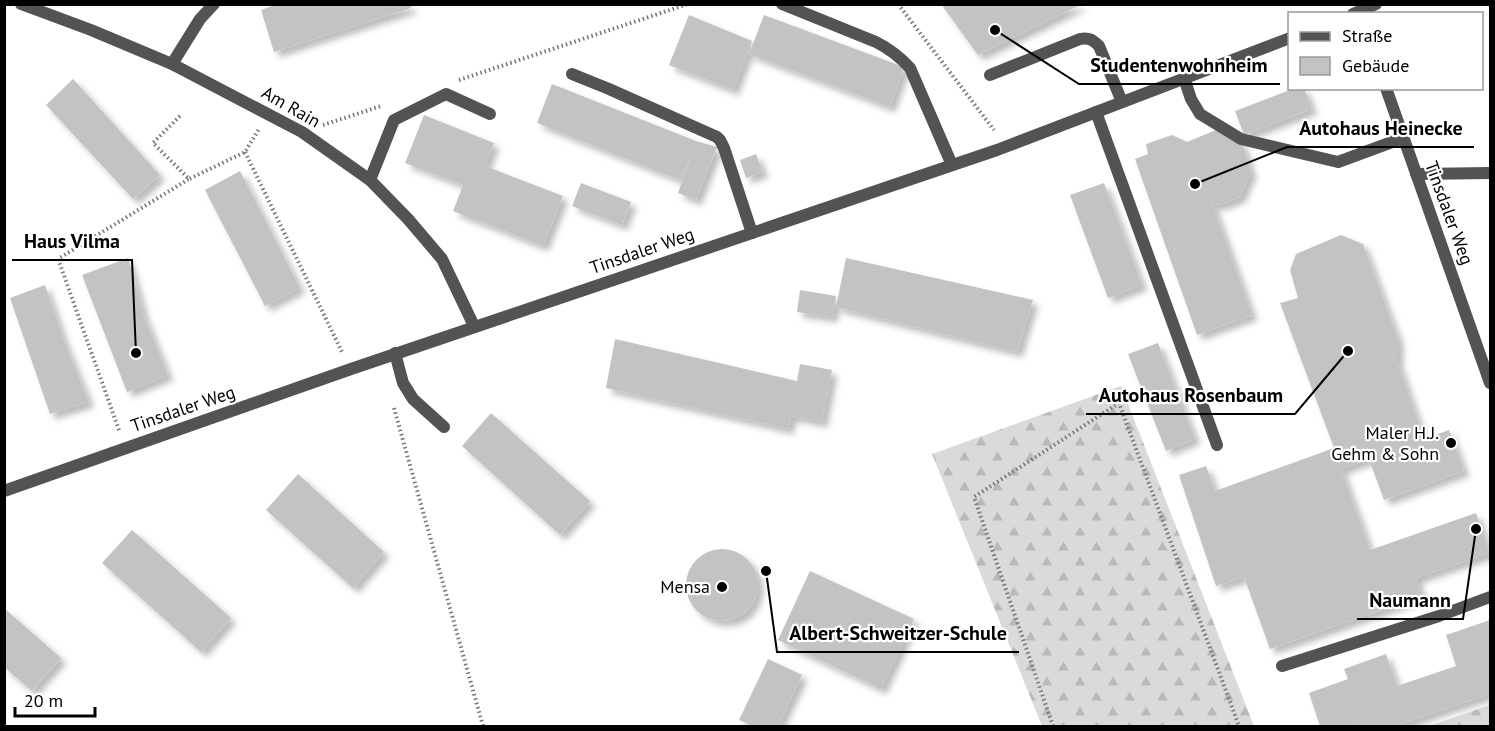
<svg xmlns="http://www.w3.org/2000/svg" width="1495" height="731" font-family="'PT Sans',sans-serif">
<style>
.forest{fill:url(#forest-firs)}
.building{fill:#c3c3c3;filter:url(#shadow)}
.lines{fill:none;stroke-linecap:round;stroke-linejoin:round}
.path{stroke:#757575;stroke-width:4;stroke-dasharray:1.5 3;stroke-linecap:butt}
.service{stroke:#535353;stroke-width:12}
.minor{stroke:#535353;stroke-width:12}
.tertiary{stroke:#535353;stroke-width:12}
.poi-dot{fill:#000;stroke:#fff;stroke-width:2}
.labels{text-anchor:middle;stroke-width:4.5;stroke-linejoin:round;paint-order:stroke}
.street-label{font-size:18px;fill:#000;stroke:#fff}
.poi-label{font-size:18px;fill:#000;stroke:#fff;text-anchor:end}
.leader{fill:none;stroke:#000;stroke-width:2}
.callout-dot{fill:#000;stroke:#fff;stroke-width:2}
.callout-label{font-size:20px;text-anchor:middle;font-weight:bold;fill:#000;stroke:#fff;stroke-width:4.5;stroke-linejoin:round;paint-order:stroke}
</style>
<defs>
<pattern id="forest-firs" width="22" height="20" patternUnits="userSpaceOnUse" patternTransform="scale(1.5)"><rect width="22" height="20" fill="#dadada"/><path d="M5 1l3.5 6h-7zM16 11l3.5 6h-7z" fill="#b9b9b9"/></pattern>
<filter id="shadow"><feDropShadow dx="5.5" dy="5.5" stdDeviation="3" flood-color="#0004"/></filter>
</defs>
<rect width="100%" height="100%" fill="#fff"/>
<g class="forest">
<path d="M1121 386 1254 726H1042L932 454Z"/>
<path d="M1490 705V726H1429Z"/>
</g>
<g class="building">
<path d="M277 4H410L411 8 274 52 261 10Z"/>
<path d="M941 4H1082L978 55Z"/>
<path d="M689 15 752 41 733 90 669 65Z"/>
<path d="M764 15 904 67 890 107 749 54Z"/>
<path d="M73 79 160 175 133 199 46 105Z"/>
<path d="M552 84 696 141 717 147 696 200 678 193 692 153 680 180 537 123Z"/>
<path d="M1295 88H1304L1312 109 1244 135 1235 111Z"/>
<path d="M424 115 494 143 485 166 563 196 543 246 453 211 463 185 405 163Z"/>
<path d="M1216 130 1242 143 1251 172 1240 197 1220 205 1212 203 1252 315 1197 335 1135 159 1148 154 1146 144 1172 135 1187 142Z"/>
<path d="M756 154 763 172 746 178 740 160Z"/>
<path d="M240 171 300 288 265 306 205 190Z"/>
<path d="M581 183 631 202 622 225 572 206Z"/>
<path d="M1104 183 1142 285 1108 298 1070 195Z"/>
<path d="M1341 235 1363 244 1398 339V363L1424 439 1449 430 1464 471 1384 500 1369 459 1341 469 1370 550 1476 513 1490 553 1416 578 1422 596 1270 649 1244 577 1216 586 1179 475 1206 466 1215 491 1334 448 1280 303 1298 298 1290 270 1296 254Z"/>
<path d="M128 258 144 316 168 375 127 392 82 275Z"/>
<path d="M846 258 1033 300 1017 352 836 307Z"/>
<path d="M45 285 64 341 89 402 50 414 10 298Z"/>
<path d="M800 290 836 296 832 317 797 312Z"/>
<path d="M615 339 797 381 800 364 832 370 822 422 791 416 788 429 606 388Z"/>
<path d="M1158 343 1195 439 1166 451 1128 354Z"/>
<path d="M491 413 590 501 560 535 462 446Z"/>
<path d="M298 474 384 552 353 588 266 510Z"/>
<path d="M132 530 231 618 201 652 102 563Z"/>
<circle cx="722" cy="585" r="36"/>
<path d="M810 571 914 619 881 689 778 640Z"/>
<path d="M4 608 61 658 32 691 4 667Z"/>
<path d="M1490 620V694L1395 726H1364L1363 722 1350 726H1320L1309 693 1348 679 1344 669 1386 654 1397 686 1456 666 1446 635Z"/>
<path d="M768 659 802 675 778 726H753L739 720Z"/>
</g>
<g class="lines">
<g class="path">
<path d="M898 4 994 130"/>
<path d="M459 80 688 4"/>
<path d="M180 116 153 143 189 179 245 152 259 129"/>
<path d="M323 125 381 106"/>
<path d="M245 152 343 354"/>
<path d="M394 408 483 726"/>
<path d="M119 430 58 259 189 179"/>
<path d="M1053 726 974 497 1119 403 1239 726"/>
</g>
<g class="service">
<path d="M782 4 876 42C890 49 900 57 910 68L952 165"/>
<path d="M572 74 609 89 717 137 720 140 724 148 752 233"/>
<path d="M990 75 1080 39C1089 37 1093 40 1099 46L1122 102"/>
<path d="M1184 78 1191 99 1200 114 1241 139 1338 162 1403 138"/>
<path d="M1386 88 1490 383"/>
<path d="M1096 112 1217 445"/>
<path d="M1416 174 1490 173"/>
<path d="M370 180 394 120 446 94 490 114"/>
<path d="M395 353 403 383 413 399 444 427"/>
<path d="M1282 666 1439 616 1490 597"/>
</g>
<g class="minor">
<path d="M21 4 91 30 172 64 302 132 370 180 408 219 442 259 474 326"/>
<path d="M172 64 200 19 214 4"/>
</g>
<g class="tertiary">
<path d="M1353 14 1376 4"/>
<path d="M4 491 351 369 997 150 1290 38"/>
</g>
</g>
<g class="poi-dot">
<circle cx="1451" cy="443" r="6"/>
<circle cx="722" cy="587" r="6"/>
</g>
<g class="labels">
<g class="street-label">
<text transform="translate(291 107) rotate(30)" y="6">Am Rain</text>
<text transform="translate(1449 213) rotate(70)" y="6">Tinsdaler Weg</text>
<text transform="translate(642 251) rotate(-19)" y="6">Tinsdaler Weg</text>
<text transform="translate(183 409) rotate(-19)" y="6">Tinsdaler Weg</text>
</g>
<g class="poi-label">
<text x="1439" y="439">Maler H.J.<tspan x="1439" dy="21">Gehm &amp; Sohn</tspan></text>
<text x="710" y="593">Mensa</text>
</g>
</g>
<path class="leader" d="M995 30L1079 84H1280M1195 184L1287 147H1474M136 353L132 260H12M1348 351L1295 414H1086M1476 529L1463 619H1357M766 571L777 652H1019"/>
<g class="callout-dot">
<circle cx="995" cy="30" r="6"/>
<circle cx="1195" cy="184" r="6"/>
<circle cx="136" cy="353" r="6"/>
<circle cx="1348" cy="351" r="6"/>
<circle cx="1476" cy="529" r="6"/>
<circle cx="766" cy="571" r="6"/>
</g>
<g class="callout-label">
<text x="1179" y="72">Studentenwohnheim</text>
<text x="1381" y="135">Autohaus Heinecke</text>
<text x="72" y="248">Haus Vilma</text>
<text x="1191" y="402">Autohaus Rosenbaum</text>
<text x="1410" y="607">Naumann</text>
<text x="898" y="640">Albert-Schweitzer-Schule</text>
</g>
<rect width="1495" height="731" fill="none" stroke="#000000" stroke-width="12"/>
<rect x="1288" y="12" width="195" height="78" fill="#ffffff" stroke="#999999" stroke-width="1.5"/>
<rect x="1300" y="32" width="30" height="9" fill="#535353" stroke="#999999" stroke-width="1.5"/>
<text x="1342" y="42" font-size="18" fill="#000000">Straße</text>
<rect x="1300" y="57" width="30" height="18" fill="#c3c3c3" stroke="#999999" stroke-width="1.5"/>
<text x="1342" y="72" font-size="18" fill="#000000">Gebäude</text>
<path d="M15 707v9h80v-9" fill="none" stroke="#000000" stroke-width="3"/>
<text x="24" y="707" font-size="18" fill="#000000" stroke="#ffffff" stroke-width="4.5" paint-order="stroke">20 m</text>
</svg>
